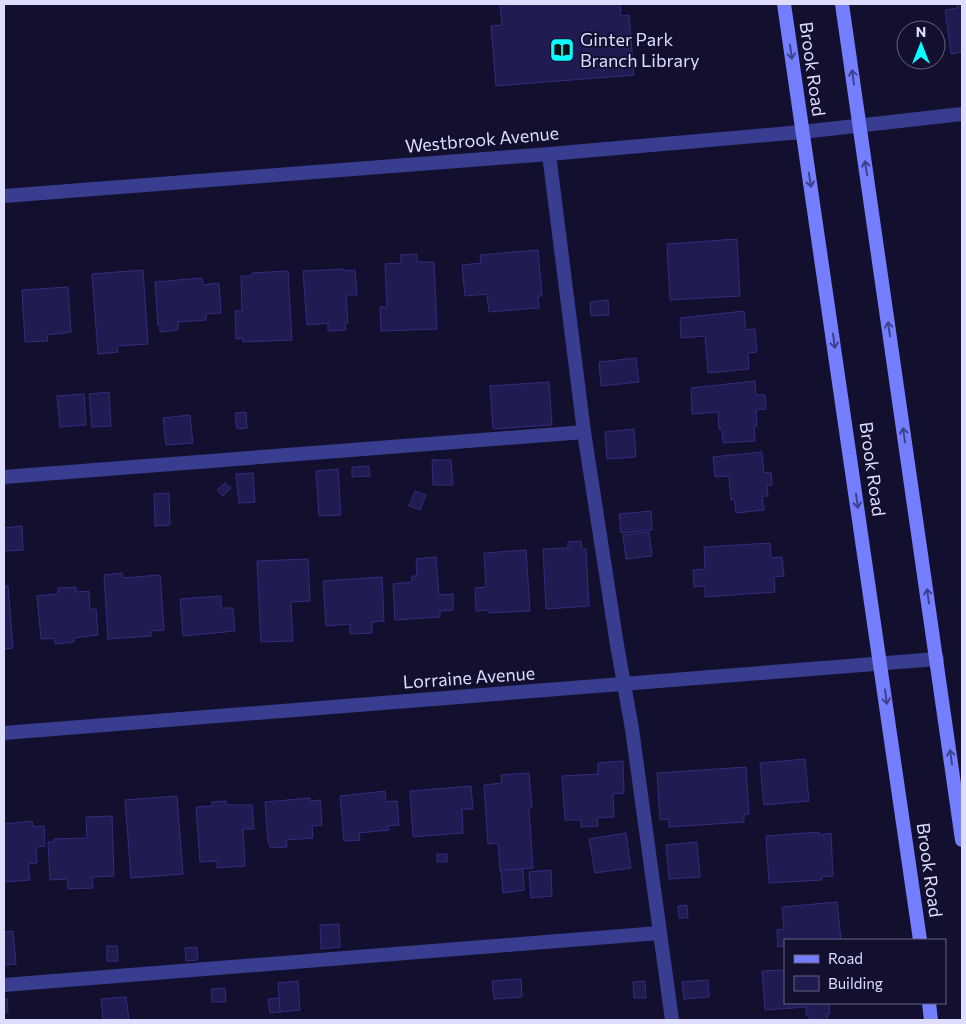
<svg xmlns="http://www.w3.org/2000/svg" width="966" height="1024" font-family="Commissioner,sans-serif">
<style>
.building{fill:#201b50;stroke:#342b7e}
.lines{fill:none;stroke-linecap:round;stroke-linejoin:round}
.service{stroke:#383d90;stroke-width:14}
.minor{stroke:#383d90;stroke-width:14}
.tertiary{stroke:#383d90;stroke-width:14}
.secondary{stroke:#747eff;stroke-width:14}
.oneway{stroke:#3e428c}
.labels{text-anchor:middle;stroke-width:4;stroke-linejoin:round;paint-order:stroke}
.poi-label{font-size:18px;fill:#deddff;stroke:#12102e;text-anchor:start}
.street-label{font-size:18px;fill:#deddff;stroke:#12102e}
</style>
<rect width="100%" height="100%" fill="#12102e"/>
<g class="building">
<path d="M500 4H620L621 16 629 15 634 75 496 86 491 26 502 25Z"/>
<path d="M957 4H962V56V52L951 54 945 10 958 8Z"/>
<path d="M737 239 740 296 670 300 667 244Z"/>
<path d="M538 250 542 296H538L539 308 489 312 487 294 465 296 462 265 481 263 480 255Z"/>
<path d="M417 254V262H434L437 329 381 331 380 307H387L385 264 401 263V255Z"/>
<path d="M344 269V271L355 270 357 295H346L348 323H345L346 330 328 331V323L307 325 303 271Z"/>
<path d="M143 270 148 344 117 346 118 352 98 354 92 274Z"/>
<path d="M288 271 292 340 243 342V338L236 339 235 311H242L241 276H252V273Z"/>
<path d="M202 278 203 285 219 283 221 313 206 314V320L178 322V330L160 332V325L158 326 155 282Z"/>
<path d="M68 287 71 332 47 335 48 341 25 342 22 290Z"/>
<path d="M608 300 609 315 591 316 590 302Z"/>
<path d="M744 311 746 330 755 329 757 352 748 353 749 369 708 373 705 336 681 338 680 318Z"/>
<path d="M636 358 639 382 601 386 599 362Z"/>
<path d="M755 381 756 395H765L766 409 756 410 757 426H754L755 441 723 443 722 429H719L718 412 692 414 691 388Z"/>
<path d="M549 382 552 425 493 429 490 386Z"/>
<path d="M109 392 111 426 92 427 89 394Z"/>
<path d="M84 394 86 425 60 427 57 396Z"/>
<path d="M246 412 247 428 237 429 235 413Z"/>
<path d="M190 415 193 443 166 445 163 418Z"/>
<path d="M634 429 636 457 607 459 605 432Z"/>
<path d="M762 452 764 473 771 472 772 485H767L768 496H762L764 510 736 513 734 499 731 500 729 476 715 477 713 457Z"/>
<path d="M432 460H451L453 485H433Z"/>
<path d="M369 466 370 476 352 477V467Z"/>
<path d="M338 469 341 515 319 516 316 471Z"/>
<path d="M253 473 255 502 239 503 236 474Z"/>
<path d="M225 483 231 488 223 496 217 490Z"/>
<path d="M415 491 426 495 420 510 409 506Z"/>
<path d="M169 493 170 525 155 526 154 494Z"/>
<path d="M651 511 652 530 621 533 619 514Z"/>
<path d="M22 526 23 550 4 551V528Z"/>
<path d="M649 532 652 556 626 559 623 535Z"/>
<path d="M581 541 582 549H586L589 606 546 609 543 549 568 548V542Z"/>
<path d="M770 543 771 558 782 557 784 576 774 577 775 592 705 597V586L694 587 693 570 705 569 704 547Z"/>
<path d="M526 550 530 611 489 613V610L476 611 475 588 486 587 484 553Z"/>
<path d="M436 557 439 595 453 594V610L440 611V617L395 620 393 584 412 582V576H417L416 559Z"/>
<path d="M308 559 310 601 291 602 293 641 261 642 257 561Z"/>
<path d="M122 573 123 578 160 575 164 630 151 631V636L108 639 104 575Z"/>
<path d="M382 577 384 621 372 622V633L350 634V624L326 626 323 581Z"/>
<path d="M4 586H8L13 648 4 649Z"/>
<path d="M76 587V592L89 591 90 609H96L98 635 74 638V642L55 644 54 638 41 639 37 596 58 594V588Z"/>
<path d="M221 596V608H233L235 631 183 636 180 599Z"/>
<path d="M805 759 809 801 764 805 760 763Z"/>
<path d="M623 761 624 793 613 794 614 817 597 818 598 826 581 827V820H565L562 776 598 774V763Z"/>
<path d="M746 767 749 814 744 815V822L669 827V819L660 820 657 773Z"/>
<path d="M529 773 532 808H529L533 868 500 871 498 843 488 844 484 785 502 783 501 775Z"/>
<path d="M471 786 473 809H462L463 833 413 837 410 791Z"/>
<path d="M385 791 386 802 397 801 399 825 388 826 389 830 359 833 360 840 344 841 340 796Z"/>
<path d="M177 796 183 874 131 878 125 800Z"/>
<path d="M310 798V801L320 800 322 825 312 826 313 838 286 840 287 847 270 848V843H268L265 802Z"/>
<path d="M226 801V805H252L254 829H243L245 866 217 868V861L200 862 196 807 212 806V802Z"/>
<path d="M112 816 114 876 92 877 93 888 68 889 67 879 50 880 48 842H54V839L87 838 86 817Z"/>
<path d="M32 821 33 827 44 826 45 846 36 847 37 863 28 864 30 880 4 882V824Z"/>
<path d="M819 832V835L831 833 833 876 822 877V880L769 883 766 836Z"/>
<path d="M626 833 631 868 595 873 589 839Z"/>
<path d="M697 842 700 877 669 879 666 845Z"/>
<rect x="437" y="854" width="10" height="8"/>
<path d="M523 869 524 890 503 893 501 870Z"/>
<path d="M551 870 552 896 531 898 529 872Z"/>
<path d="M837 902 841 940H785V946L778 947 777 930 784 929 782 907Z"/>
<path d="M687 905 688 918H679L678 906Z"/>
<path d="M339 924 340 947 321 949 320 925Z"/>
<path d="M13 931 16 964 4 965V932Z"/>
<path d="M107 946H117L118 961H107Z"/>
<path d="M197 947 198 960 186 961 185 948Z"/>
<path d="M785 970V1003H829L830 1014H827L828 1020H809V1015H806V1007L765 1010 762 971Z"/>
<path d="M521 979 522 997 494 999 492 981Z"/>
<path d="M708 980 709 997 684 999 682 982Z"/>
<path d="M298 981 300 1010 280 1012 278 983Z"/>
<path d="M645 981 646 998H634L633 982Z"/>
<path d="M225 988 226 1002H212L211 989Z"/>
<path d="M126 997 129 1020H103L101 999Z"/>
<path d="M279 998 280 1012 270 1013 268 999Z"/>
<path d="M4 999H7L8 1012H4Z"/>
</g>
<g class="lines">
<g class="service">
<path d="M549 154 584 432 617 645 632 729 672 1020"/>
<path d="M4 477 584 432"/>
<path d="M4 985 659 933"/>
</g>
<path class="minor" d="M4 733 937 659"/>
<path class="tertiary" d="M4 196 549 154 802 132 962 114"/>
<g class="secondary">
<path d="M784 4 920 940"/>
<path d="M842 4 962 840"/>
<path d="M929 1003 931 1020"/>
</g>
</g>
<defs><path id="oneway-shaft" d="M-6 0H5M1.5-3L5.5 0L1.5 3" fill="none" stroke-width="1.6" stroke-linecap="round" stroke-linejoin="round" transform="scale(1.25)"/></defs>
<g class="oneway">
<use href="#oneway-shaft" transform="translate(791 52) rotate(82)"/>
<use href="#oneway-shaft" transform="translate(853 77) rotate(-98)"/>
<use href="#oneway-shaft" transform="translate(866 168) rotate(-99)"/>
<use href="#oneway-shaft" transform="translate(810 180) rotate(81)"/>
<use href="#oneway-shaft" transform="translate(889 329) rotate(-98)"/>
<use href="#oneway-shaft" transform="translate(834 341) rotate(82)"/>
<use href="#oneway-shaft" transform="translate(904 435) rotate(-98)"/>
<use href="#oneway-shaft" transform="translate(857 501) rotate(82)"/>
<use href="#oneway-shaft" transform="translate(928 596) rotate(-98)"/>
<use href="#oneway-shaft" transform="translate(886 697) rotate(82)"/>
<use href="#oneway-shaft" transform="translate(951 757) rotate(-98)"/>
</g>
<defs>
<symbol id="library-square" viewBox="-11 -11 22 22"><rect x="-9" y="-9" width="18" height="18" rx="4" fill="#09feff" stroke="#12102e"/><path d="M-6-4Q-3-5.5-.7-3.5V5Q-3 3-6 4ZM6-4Q3-5.5 .7-3.5V5Q3 3 6 4Z" fill="#111"/></symbol>
</defs>
<g fill-rule="evenodd">
<use href="#library-square" x="548" y="36" width="28" height="28"/>
</g>
<g class="labels">
<g class="poi-label">
<text x="580" y="46">Ginter Park<tspan x="580" dy="21">Branch Library</tspan></text>
</g>
<g class="street-label">
<text transform="translate(812 69) rotate(82)" y="6">Brook Road</text>
<text transform="translate(482 140) rotate(-5)" y="6">Westbrook Avenue</text>
<text transform="translate(872 469) rotate(82)" y="6">Brook Road</text>
<text transform="translate(469 678) rotate(-4)" y="6">Lorraine Avenue</text>
<text transform="translate(929 870) rotate(82)" y="6">Brook Road</text>
</g>
</g>
<rect width="966" height="1024" fill="none" stroke="#deddff" stroke-width="10"/>
<rect x="784" y="939" width="162" height="65" fill="#12102e" stroke="#646282"/>
<rect x="794" y="955" width="25" height="8" fill="#747eff" stroke="#646282"/>
<text x="828" y="964" font-size="15" fill="#deddff">Road</text>
<rect x="794" y="976" width="25" height="15" fill="#201b50" stroke="#646282"/>
<text x="828" y="989" font-size="15" fill="#deddff">Building</text>
<g transform="translate(921 45)"><circle r="24" fill="#12102e" stroke="#646282"/>
<path d="M0-4L9 19L0 12L-9 19Z" fill="#09feff"/>
<text y="-8" font-size="14" font-weight="bold" text-anchor="middle" fill="#deddff">N</text>
</g>
</svg>
